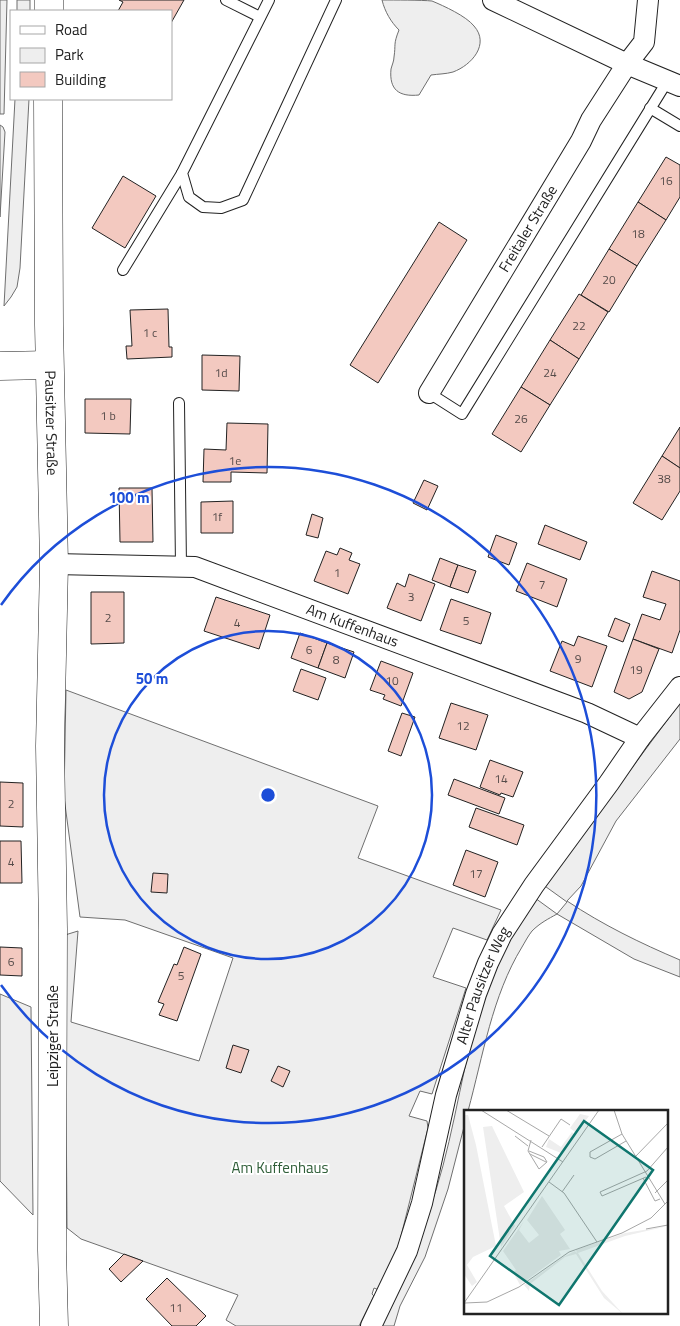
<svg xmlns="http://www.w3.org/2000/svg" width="680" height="1326" font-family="'Titillium Web',sans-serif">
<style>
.green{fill:#eee;stroke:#6f6f6f}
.building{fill:#f3c9c0;stroke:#222}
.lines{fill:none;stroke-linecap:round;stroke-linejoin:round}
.lane-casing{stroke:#222;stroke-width:12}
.street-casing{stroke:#222;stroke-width:22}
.secondary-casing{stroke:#222;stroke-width:29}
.lane{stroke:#fff;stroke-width:10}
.street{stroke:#fff;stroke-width:20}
.secondary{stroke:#fff;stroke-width:28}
.ring{fill:none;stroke:#1d4ed8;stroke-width:2.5}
.labels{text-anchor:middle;stroke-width:4;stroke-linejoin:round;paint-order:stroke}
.number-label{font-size:12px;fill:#564c4a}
.street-label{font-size:15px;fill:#222;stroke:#fff}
.park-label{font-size:15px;fill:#2f5e38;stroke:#fff}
.inset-road{fill:none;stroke:#a7a7a7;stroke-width:1}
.view{fill:#0f766e;fill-opacity:0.15;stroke:#0f766e;stroke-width:2.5}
.inset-edge{fill:none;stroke:#222;stroke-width:2.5}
.centre{fill:#1d4ed8;stroke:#fff;stroke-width:2.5}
.ring-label{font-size:15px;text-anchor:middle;font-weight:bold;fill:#1d4ed8;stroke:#fff;stroke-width:4;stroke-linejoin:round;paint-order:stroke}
</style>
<rect width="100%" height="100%" fill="#fff"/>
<g class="green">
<path d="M0 0H7L4 114H0Z"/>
<rect x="17" y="0" width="13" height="11"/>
<path d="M382 0C394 0 422 0 432 1 444 6 466 16 474 26 490 44 472 65 453 72 446 74 438 74 431 75L419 95C399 97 389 90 391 69 392 65 394 61 394 57 396 44 393 45 399 30 391 22 385 12 382 0Z"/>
<path d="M15 99H29L20 268 17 287 11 297 4 306Z"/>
<path d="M0 125 3 127 5 132 0 217Z"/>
<path d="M66 690 378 806 358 858 501 910 487 940 453 928 433 977 466 988 432 1094 420 1091 409 1116 427 1121 428 1128 399 1244 379 1290 374 1288 372 1294 374 1296 359 1326H236L226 1320 238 1295 81 1239 67 1228 65 935 78 931 71 1022 199 1061 233 958 125 920 80 917 64 797Z"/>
<path d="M680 703V739L616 821 581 886 567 901C603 925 640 943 680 960V977L634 959 557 914C548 919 540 923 532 931 528 936 525 942 522 947 492 996 483 1056 468 1111H465V1123L448 1189 425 1257 400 1306 394 1326H380C401 1281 421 1237 436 1190 456 1126 463 1059 484 995 496 960 516 929 535 898L557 914 567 902 542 884 608 800Z"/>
<path d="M0 994 31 1007 33 1215 0 1181Z"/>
</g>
<g class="building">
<path d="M119 0H184L171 23V11H118L123 2Z"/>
<path d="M666 157 680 165V197L666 220 638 202Z"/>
<path d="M123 176 156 196 125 248 92 228Z"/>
<path d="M638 202 666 220 637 266 609 249Z"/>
<path d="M439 222 467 240 378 383 350 365Z"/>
<path d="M609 249 637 266 609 312 581 295Z"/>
<path d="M579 294 608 312 579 359 550 340Z"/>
<path d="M168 309 169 347H172V357L127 359 126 346H132L130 310Z"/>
<path d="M550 340 579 359 550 405 521 387Z"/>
<path d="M202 355 240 356 239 391 202 390Z"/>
<path d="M521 387 550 405 521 452 492 434Z"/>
<path d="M85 399H131L130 434 85 433Z"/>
<path d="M227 423 268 424 267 473 231 472V482H203L204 449 226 450Z"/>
<path d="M680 427V468L662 456Z"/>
<path d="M662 456 680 468V491L662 520 633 503Z"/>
<path d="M424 480 438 486 427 510 413 503Z"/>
<path d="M119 488H152L153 542H120Z"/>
<path d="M233 501V533H201V502Z"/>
<path d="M312 514 323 518 318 538 306 535Z"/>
<path d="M545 525 587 542 580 560 538 544Z"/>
<path d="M496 535 517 543 509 565 488 557Z"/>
<path d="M340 548 352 553 349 560 360 564 348 594 314 581 326 551 337 555Z"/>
<path d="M440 558 458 565 450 587 432 580Z"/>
<path d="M527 563 567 579 557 607 516 591Z"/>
<path d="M458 565 476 571 468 593 450 587Z"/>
<path d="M652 571 680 581V630L672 653 633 639 642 614 660 620 666 604 643 597Z"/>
<path d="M409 574 435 584 421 621 387 608 397 583 405 587Z"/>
<path d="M91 592H124V643L91 644Z"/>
<path d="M216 597 270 615 259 649 204 631Z"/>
<path d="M451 599 491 613 481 644 440 630Z"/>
<path d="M615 618 630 624 623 642 608 636Z"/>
<path d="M300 633 327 643 318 668 291 658Z"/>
<path d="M578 636 607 646 592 687 550 671 562 641 574 646Z"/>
<path d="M633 639 659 649 642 692 629 699 614 692Z"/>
<path d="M327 643 354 652 345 678 318 668Z"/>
<path d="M381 661 413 673 401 706 383 699 385 695 370 690Z"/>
<path d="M301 669 326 678 318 700 293 691Z"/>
<path d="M451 703 488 715 476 750 439 738Z"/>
<path d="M402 713 415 717 401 756 388 751Z"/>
<path d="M490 760 523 772 513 797 501 793 500 795 480 787Z"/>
<path d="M454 779 505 798 499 814 448 795Z"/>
<path d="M0 782 23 783V827L0 826Z"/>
<path d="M476 808 524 825 517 845 469 827Z"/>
<path d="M0 841H21L22 883H0Z"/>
<path d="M466 850 498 862 485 897 453 885Z"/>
<path d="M153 873 168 874 167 893 151 892Z"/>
<path d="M0 947 22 948V976L0 975Z"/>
<path d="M184 947 201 954 177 1021 159 1015 164 1004 158 1002 174 964 177 965Z"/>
<path d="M233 1045 249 1050 241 1073 226 1068Z"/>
<path d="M278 1066 290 1071 283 1087 271 1081Z"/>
<path d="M124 1254 143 1261 121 1282 109 1269Z"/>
<path d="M167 1278 206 1316 196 1326H172L146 1299Z"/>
</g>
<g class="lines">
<defs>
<g id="lane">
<path d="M226 0 260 17"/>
<path d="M269 0 182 173 189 197 203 207 221 208 243 200 336 0"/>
<path d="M650 108 680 126"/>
<path d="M123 270 182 173"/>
<path d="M429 393 462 414 668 80"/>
<path d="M179 403 181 566"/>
</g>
<g id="street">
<path d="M493 0 627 64 680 86"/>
<path id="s1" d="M429 393 581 141 591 120 627 64 644 42 648 0"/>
<path id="s2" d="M54 564 195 567 587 713 640 738"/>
<path id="s3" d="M371 1326 407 1251 422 1203 446 1095 476 994 488 963 502 934 534 885 609 783 640 738 680 687"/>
</g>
<g id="secondary">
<path d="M49 11V0"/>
<path id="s4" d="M48 99 49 325 54 564 50 746 53 929 52 1250 54 1326"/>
<path d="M0 366 49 365"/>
</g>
</defs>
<use href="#lane" class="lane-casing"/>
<use href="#street" class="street-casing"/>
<use href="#secondary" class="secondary-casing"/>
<use href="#lane" class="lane"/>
<use href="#street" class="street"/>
<use href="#secondary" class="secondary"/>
</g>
<g class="ring">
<circle cx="268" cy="795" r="164"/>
<path d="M1 605A328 328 0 1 1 1 985"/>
</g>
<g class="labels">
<g class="number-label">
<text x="666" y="185">16</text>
<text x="638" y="238">18</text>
<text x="609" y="284">20</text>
<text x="579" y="330">22</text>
<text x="150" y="337">1 c</text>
<text x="221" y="377">1d</text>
<text x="550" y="377">24</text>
<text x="108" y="420">1 b</text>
<text x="521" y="423">26</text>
<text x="235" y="465">1e</text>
<text x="664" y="483">38</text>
<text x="217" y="521">1f</text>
<text x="337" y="577">1</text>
<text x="542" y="589">7</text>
<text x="411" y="601">3</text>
<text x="108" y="622">2</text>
<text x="466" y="625">5</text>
<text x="237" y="627">4</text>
<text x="309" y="654">6</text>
<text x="578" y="663">9</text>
<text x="336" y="664">8</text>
<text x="636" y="674">19</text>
<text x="392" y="685">10</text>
<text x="463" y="730">12</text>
<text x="501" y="783">14</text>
<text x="11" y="808">2</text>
<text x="11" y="866">4</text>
<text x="476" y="878">17</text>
<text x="11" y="966">6</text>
<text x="181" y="980">5</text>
<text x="176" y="1312">11</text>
</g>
<g class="street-label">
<text dy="5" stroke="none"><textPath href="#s1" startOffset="192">Freitaler Straße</textPath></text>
<text dy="5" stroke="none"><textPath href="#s4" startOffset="324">Pausitzer Straße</textPath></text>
<text dy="5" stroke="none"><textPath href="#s2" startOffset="309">Am Kuffenhaus</textPath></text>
<text dy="5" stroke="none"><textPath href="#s3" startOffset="360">Alter Pausitzer Weg</textPath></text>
<text transform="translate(53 1036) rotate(-90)" y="5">Leipziger Straße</text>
</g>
<g class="park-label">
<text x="280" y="1173">Am Kuffenhaus</text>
</g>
</g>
<g transform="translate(464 1110)">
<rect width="204" height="204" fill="#fff"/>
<path d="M116 4 125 6 112 23 106 18ZM0 5H4L12 35 32 136 9 147 3 155 13 172 8 176 0 164ZM28 16 60 82 40 96 51 116 37 137 19 17ZM108 22 111 25 97 43 82 37 85 29 97 37ZM78 86 101 120 96 124 106 139 95 141 97 145 56 175 49 162 52 160 39 141 60 111 55 120 65 133 75 125 63 110ZM204 116 161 126 114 143 138 181 159 204 140 188 112 144 101 147 66 174 65 181 60 175 99 147 111 141 113 143 112 140 161 123Z" fill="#eee"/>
<path class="inset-road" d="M17 0 99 52M42 0 85 26M150 0 158 24 201 94M158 24 126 42V47L131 49 162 31M51 26 64 36M67 30 64 41 75 59 83 52M78 37 97 9 106 15M65 41 80 47 83 52M66 44 82 52M171 47 204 13M182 67 138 86 136 82 183 61 204 37M179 68 191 91 196 89M85 72 100 83 133 132M98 82 110 65M191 83 204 70M182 119 204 115M0 193 135 0M1 193 23 192 55 177 105 142 158 123 187 108 204 91"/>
<path class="view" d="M120 11 189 60 95 195 26 146Z"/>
<rect width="204" height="204" class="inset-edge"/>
</g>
<circle cx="268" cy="795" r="8" class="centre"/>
<g class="ring-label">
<text x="129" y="503">100 m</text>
<text x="152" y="684">50 m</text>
</g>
<rect x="10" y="10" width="162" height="90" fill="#ffffff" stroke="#a7a7a7"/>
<rect x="20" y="26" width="25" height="8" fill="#ffffff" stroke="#a7a7a7"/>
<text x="55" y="35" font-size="15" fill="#222222">Road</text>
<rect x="20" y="48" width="25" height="15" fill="#eeeeee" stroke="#a7a7a7"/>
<text x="55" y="60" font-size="15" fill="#222222">Park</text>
<rect x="20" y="72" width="25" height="15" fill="#f3c9c0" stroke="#a7a7a7"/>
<text x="55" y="85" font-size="15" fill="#222222">Building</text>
</svg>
